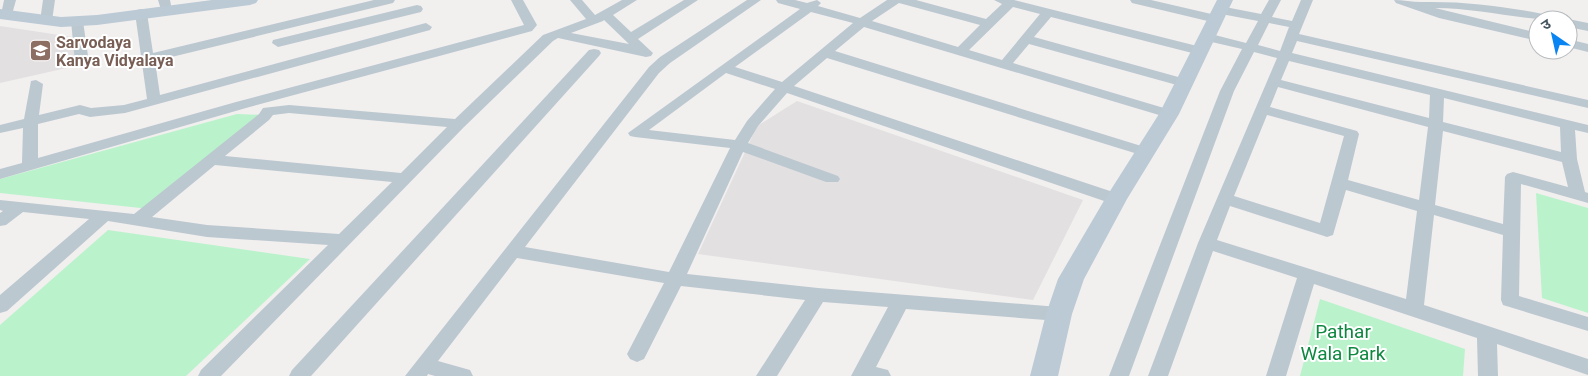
<svg xmlns="http://www.w3.org/2000/svg" width="1588" height="376" font-family="Roboto,'Noto Sans Devanagari',sans-serif">
<style>
.education{fill:#e3e0e1}
.green{fill:#baf3cb}
.lines{fill:none;stroke-linecap:round;stroke-linejoin:round}
.street{fill:#bcc8d0;fill-rule:evenodd}
.secondary{fill:#bbcad5;fill-rule:evenodd}
.labels{text-anchor:middle;stroke-width:4;stroke-linejoin:round;paint-order:stroke}
.education-label{font-size:16px;font-weight:bold;fill:#785e54;stroke:#fff;text-anchor:start}
.near-park-label{font-size:19px;fill:#0e8840;stroke:#fff}
</style>
<rect width="100%" height="100%" fill="#f2efef"/>
<g class="education">
<path d="M0 26 79 38 80 65 0 83Z"/>
<path d="M797 101 1083 200 1033 300 698 254 757 126Z"/>
</g>
<g class="green">
<path d="M237 114 267 115 150 209 0 193V179Z"/>
<path d="M1536 193 1588 208V313L1542 298Z"/>
<path d="M108 230 310 259 186 376H0V325Z"/>
<path d="M1320 299 1465 349 1463 376H1300Z"/>
</g>
<g class="lines">
<g class="street">
<path d="M4 0H16L11 18H3L1 15Z"/>
<path d="M43 0H55L52 21 46 25 40 21Z"/>
<path d="M158 0H170L172 10 170 13H162Z"/>
<path d="M374 0H395L393 3 155 61 160 95 422 24 426 23 432 27 430 30 125 113 90 117 79 114 38 124V158L236 102 524 25 511 0H523L537 25 532 31 246 108 0 179V169L22 163 23 128 0 133V125L24 119 31 81 36 80 43 84 39 115 80 105 91 108 124 105 147 99 135 13 137 10 141 9 147 13 153 53Z"/>
<path d="M570 0H582L595 15 622 0H637L613 15 631 32 684 0H698L638 39 653 53 651 56 646 57 558 38 553 41 464 127 221 376H198L201 370 328 245 207 237 108 221 7 311 0 313V295L89 219 23 212 6 225 0 226V213L3 211 0 210V200L134 214 259 114 263 108 289 105 455 119 543 35 586 19ZM604 20 629 44 571 33 603 21ZM289 113 447 127 401 173 225 156 269 120 273 115ZM215 165 392 182 339 234 207 225 152 217Z"/>
<path d="M747 0H761L670 63 659 73 525 247 669 272 730 148 635 137 630 136 628 133 800 9 778 3 776 0H795L807 3 817 0 821 3 818 6 860 18 887 0H916L986 19 1002 4 994 0H1014L1205 48 1207 51 1200 55 1051 17 1034 37 1189 80 1191 83 1184 87 1029 44 1013 63 1174 111 1176 114 1174 117 1169 118 864 27 835 51 1151 149 1154 152 1151 155H1141L827 58 794 86 1122 195 1124 199 1122 203 1116 204 1110 203 787 93 758 126 748 143 838 176 840 179 838 182H826L743 152 687 274 818 288 1059 307 1066 309 1069 314 1066 319 1059 321 906 309 876 367 888 370 891 376H851L888 307 823 302 777 376H756L805 300 681 286 644 359 637 362 630 359 627 354 664 283 517 258 438 361 470 370 473 376H435L428 374 427 376H405L649 67 660 57ZM899 3 980 25 958 47 872 21ZM1013 7 1040 14 1002 60 969 50ZM811 12 853 23 782 82 735 67ZM726 73 775 89 747 121 735 140 649 130Z"/>
<path d="M1130 0H1151L1220 16 1222 19 1216 23 1132 3Z"/>
<path d="M1269 0H1281L1272 17 1292 21 1301 0H1313L1299 34 1588 100V108L1297 41 1292 53 1588 125V133L1575 130 1577 159 1585 192 1588 193V203L1521 184 1519 296 1588 317V331L1503 305 1501 300 1503 235 1434 215 1424 305 1588 359V375L1497 344 1498 376H1478L1477 338 1314 284 1286 376H1266L1297 278 1213 251 1168 376H1148L1198 243 1277 58 1254 52 1234 91 1129 376H1109L1220 91 1242 49 1203 40 1201 37 1207 33 1246 43 1258 21 1216 13 1214 10 1220 6 1261 14ZM1269 23 1289 27 1280 51 1258 45ZM1289 61 1430 95 1429 118 1281 80ZM1278 87 1428 127 1419 200 1348 180 1359 134 1357 131 1270 107ZM1444 98 1560 127 1561 152 1443 122ZM1267 115 1344 136 1320 223 1234 196ZM1443 131 1562 162 1568 187 1513 172 1507 174 1505 177 1503 224 1435 205ZM1346 190 1417 211 1406 299 1217 240 1230 206 1321 235 1327 237 1333 235Z"/>
<path d="M1394 0C1403 0 1412 2 1421 2 1470 1 1507 7 1555 16L1561 20C1519 20 1478 8 1435 8L1538 33V41L1439 18 1396 3Z"/>
<path d="M417 5 421 6 423 9 421 12 278 47 272 43 273 40Z"/>
<path d="M77 17 83 21 89 63 82 67 75 63 71 21Z"/>
<path d="M1568 19 1588 23V31L1568 27V20H1565Z"/>
<path d="M1568 39 1588 44V52L1568 47Z"/>
<path d="M594 49 599 50 601 53 599 56 311 376H289L292 370 589 50Z"/>
</g>
<g class="secondary">
<path d="M212 0H258L256 3 250 5 97 25 61 27 0 19V9L61 17 97 15Z"/>
<path d="M1217 0H1233L1179 114 1127 199 1084 279 1072 314 1058 376H1030L1046 314 1058 279 1105 199 1159 114Z"/>
</g>
</g>
<defs>
<symbol id="school-square" viewBox="-11 -11 22 22"><rect x="-9" y="-9" width="18" height="18" rx="4" fill="#8d6e63" stroke="#fff"/><path d="M0-5L7-2L0 1L-7-2ZM-4 1L0 2.5L4 1V4Q0 6-4 4Z" fill="#fff"/></symbol>
</defs>
<g fill-rule="evenodd">
<use href="#school-square" x="28" y="38" width="25" height="25"/>
</g>
<g class="labels">
<g class="education-label">
<text x="56" y="48">Sarvodaya<tspan x="56" dy="18">Kanya Vidyalaya</tspan></text>
</g>
<g class="near-park-label">
<text x="1343" y="338">Pathar<tspan x="1343" dy="22">Wala Park</tspan></text>
</g>
</g>
<g transform="translate(1553 35) rotate(326)"><circle r="24" fill="#ffffff" stroke="#b5bbbf"/>
<path d="M0-4L9 19L0 12L-9 19Z" fill="#0884f3"/>
<text y="-8" font-size="14" font-weight="bold" text-anchor="middle" fill="#45555f">उ</text>
</g>
</svg>
